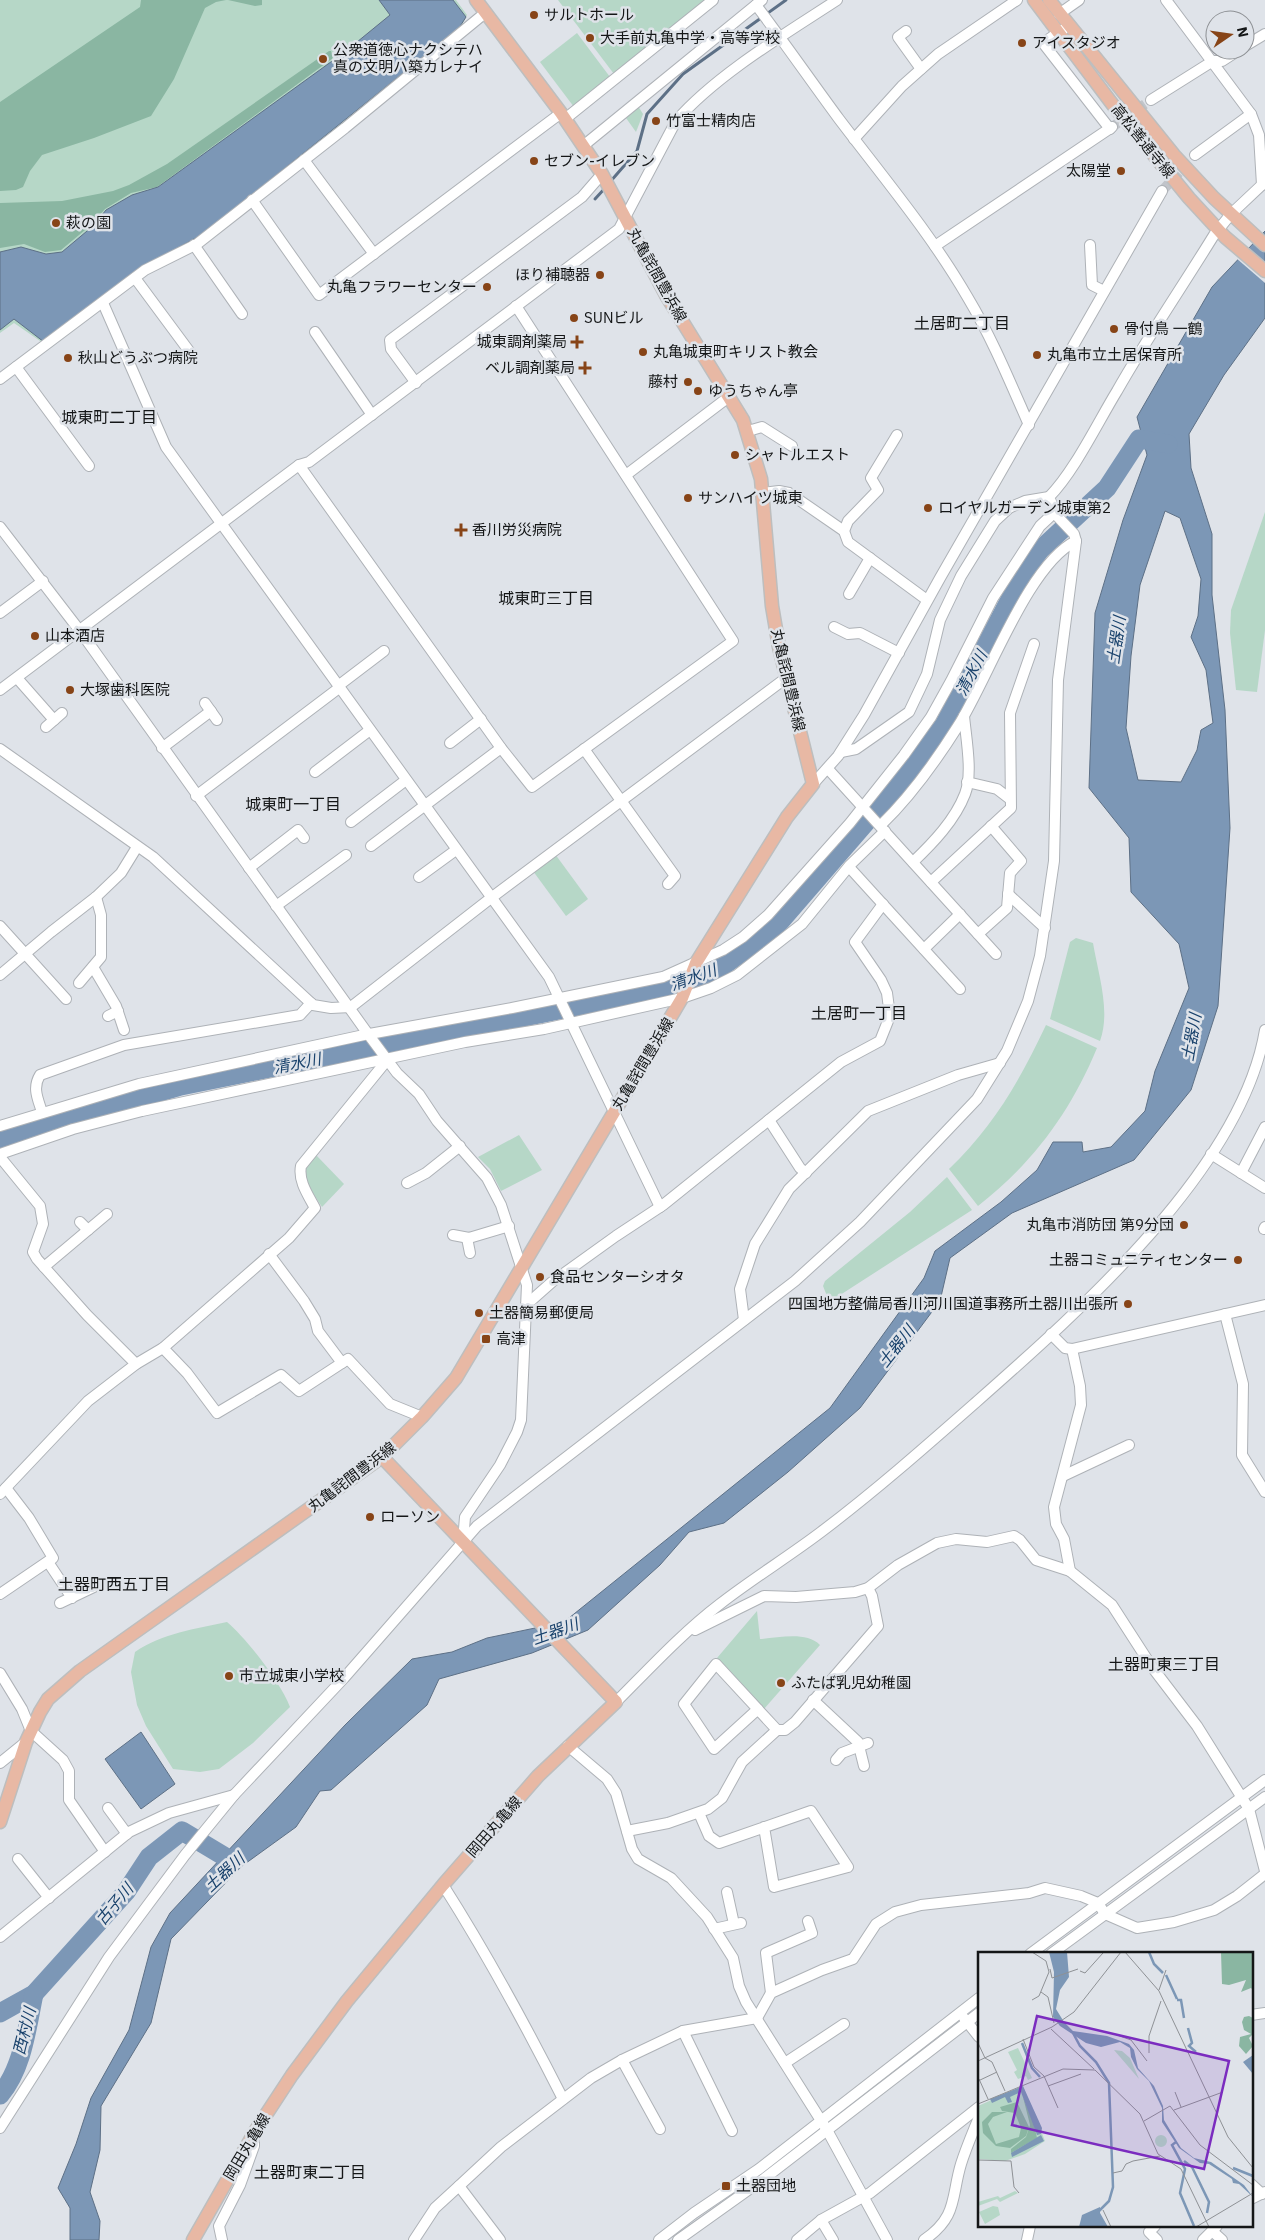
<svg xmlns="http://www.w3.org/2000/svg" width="1265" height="2240" font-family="'IBM Plex Sans','Noto Sans JP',sans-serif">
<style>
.green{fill:#b6d7c7}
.forest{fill:#8ab6a2}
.water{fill:#7c97b6;stroke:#5d7086;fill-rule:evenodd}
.pier{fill:#dfe3e9}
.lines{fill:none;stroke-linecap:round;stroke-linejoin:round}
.stream{stroke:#5d7086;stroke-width:3}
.river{stroke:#7c97b6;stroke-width:19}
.minor-tunnel{stroke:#c1c4ca;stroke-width:10;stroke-dasharray:10 5;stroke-linecap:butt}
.minor-casing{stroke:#aeb2b7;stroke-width:12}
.major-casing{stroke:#bdbebe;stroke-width:15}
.minor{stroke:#fff;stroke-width:10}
.major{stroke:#e8b8a4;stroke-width:12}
.poi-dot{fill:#874417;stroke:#dfe3e9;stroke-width:2}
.labels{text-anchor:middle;stroke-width:5;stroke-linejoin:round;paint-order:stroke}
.poi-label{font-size:15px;fill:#141617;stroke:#dfe3e9;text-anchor:start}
.street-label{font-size:15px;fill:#141617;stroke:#dfe3e9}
.neighbourhood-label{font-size:16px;fill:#141617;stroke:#dfe3e9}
.water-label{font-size:16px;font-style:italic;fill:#19426c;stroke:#dfe3e9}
.inset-river{fill:none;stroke:#7c97b6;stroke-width:2.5}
.inset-road{fill:none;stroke:#8e9195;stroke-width:1}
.view{fill:#7b2cbf;fill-opacity:0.15;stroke:#7b2cbf;stroke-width:2.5}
.inset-edge{fill:none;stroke:#141617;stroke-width:2.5}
</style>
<rect width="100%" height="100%" fill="#dfe3e9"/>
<g class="green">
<path d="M0 0H456L467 15 460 29 203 235 147 266 43 343 14 323 0 333Z"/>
<path d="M558 0H705L614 74Z"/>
<path d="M577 33 610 77 574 107 540 62Z"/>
<path d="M638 106 643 114 636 132 626 118Z"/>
<path d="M1265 512V630L1257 692 1236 690 1230 633 1231 610Z"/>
<path d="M555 854 588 899 566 916 533 871Z"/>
<path d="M1076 938 1093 943C1098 973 1111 1011 1100 1041L1050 1019 1070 942Z"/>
<path d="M1046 1025 1097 1048C1070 1113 1033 1163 978 1206L949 1169C994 1126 1020 1080 1046 1025Z"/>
<path d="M519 1135 542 1170 501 1191 490 1169 478 1157Z"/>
<path d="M316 1155 344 1184 322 1207 305 1181V1169Z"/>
<path d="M947 1177 972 1210 837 1297 827 1296 823 1286 825 1281 910 1212Z"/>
<path d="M757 1611 760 1639C779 1638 806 1631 820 1645L764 1709 717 1658Z"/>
<path d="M227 1622C247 1639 281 1683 290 1707L253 1743 219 1769 200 1772 173 1769 146 1726 137 1705 131 1672 135 1652C163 1633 195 1629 227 1622Z"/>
</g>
<g class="forest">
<path d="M141 0H226L216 2 205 8 174 79 151 116 94 138 42 155 30 171 23 187 16 190 0 191V102L140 7Z"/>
<path d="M228 0H262V5L255 6Z"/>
<path d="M329 51H331L333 58 157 187 131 193 105 209 91 225 61 250 45 252 24 244 0 248V203L62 201 113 191 129 185 167 164Z"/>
</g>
<g class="water">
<path d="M379 0H453L466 17 459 28 203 234 147 265 44 342 14 319 0 330V252L21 247 46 254 62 252 93 226 106 210 132 195 158 187 346 51 390 15Z"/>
<path d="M1265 231V318L1224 375 1189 434 1191 468 1212 534V595L1225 710 1230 828 1218 1006 1191 1090 1134 1160 1012 1213 950 1258 940 1301 899 1356 860 1408 788 1472 724 1523 689 1532 660 1565 588 1630 532 1653 439 1679 427 1705 331 1790 320 1791 296 1827 242 1866 171 1939 151 2023 101 2106 100 2150 90 2192 100 2221 99 2240H70V2208L58 2188 76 2144 91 2098 129 2030 151 1947 170 1913 345 1725 412 1659 452 1652 487 1638 564 1622 830 1408 924 1278 935 1251 1001 1202 1037 1170 1053 1142H1082L1083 1152 1111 1147 1145 1111 1155 1071 1189 988 1179 944 1131 892 1129 838 1089 788 1095 613 1123 520 1147 455 1137 417 1212 287ZM1165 511 1180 518 1201 579 1198 616 1191 637 1206 670 1213 723 1201 730 1197 750 1181 782 1138 780 1126 728 1131 656 1140 585Z"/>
<path d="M141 1732 175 1784 141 1809 105 1759Z"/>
</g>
<path class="pier" d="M1246 247 1265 263V283L1236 258Z"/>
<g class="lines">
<g class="stream">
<path d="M610 182 637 151 647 114 683 74 786 0"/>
<path d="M595 199 606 187"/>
</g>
<g class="river">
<path d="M0 1139 181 1086 658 990 713 973 772 931 906 776 944 725 1026 569 1040 550 1107 488 1139 439 1168 444"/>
<path d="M0 2013 34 1994 126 1892 149 1857 182 1831 232 1861"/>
<path d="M0 2095C23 2068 27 2027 34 1994"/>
</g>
<g class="minor-tunnel">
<path d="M1112 127 1151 100"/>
<path d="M1162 191 1195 155"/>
</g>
<defs>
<g id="minor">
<path d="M1166 0 1251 114 1259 135 1262 185"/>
<path d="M756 5C784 42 811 81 839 119 883 177 931 234 968 298 992 338 1010 382 1029 425"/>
<path d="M1059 14 1079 0"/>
<path d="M1064 29 1043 43 1110 129"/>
<path d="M906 31 898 37 921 69"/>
<path d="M1245 46 1265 34"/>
<path d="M1151 100 1213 61H1222L1239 50"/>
<path d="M565 119 713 0"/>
<path d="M854 139 902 86 938 54 1017 0"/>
<path d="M583 146 762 0"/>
<path d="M1195 155 1251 114"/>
<path d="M304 160 374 254"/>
<path d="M252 200 319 295 561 113"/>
<path d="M194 245 242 314"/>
<path d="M1090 245 1092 285 1104 291"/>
<path d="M935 246 1112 127"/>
<path d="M135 278 192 355"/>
<path d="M103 303 166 447 549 977 660 1207"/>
<path d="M315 332 372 415"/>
<path d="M16 367 89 466"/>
<path d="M0 379 145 270 197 244 345 128 485 13"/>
<path d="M416 383 391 349 390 340 582 197 602 174"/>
<path d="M748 431 762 427 792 446"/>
<path d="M299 465 501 748 532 787 733 641 516 306"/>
<path d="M626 475 730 396"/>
<path d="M762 493 779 491 789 493 844 531 848 542 927 600"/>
<path d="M0 527 80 631 368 1034 397 1073 419 1094 437 1121 487 1178 501 1205 527 1285 521 1420 517 1432 500 1465 465 1517 463 1541"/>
<path d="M844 531 848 521 878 490 871 478 897 435"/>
<path d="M849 594 870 558"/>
<path d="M0 613 43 581"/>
<path d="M834 627 848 634 860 633 899 653"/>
<path d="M17 678 54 720"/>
<path d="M338 686 384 651"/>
<path d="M0 690 299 465 309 462 619 229 676 121C716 75 785 34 837 0"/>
<path d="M205 703 217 720"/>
<path d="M46 727 62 713"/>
<path d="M450 743 481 719"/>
<path d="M162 748 211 711"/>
<path d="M0 749 153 857 313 1005 331 1008 351 1007 491 898 786 678"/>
<path d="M584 749 675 876 668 884"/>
<path d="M841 752 856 749 909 712 927 674 940 620 961 576 995 521 1009 508 1025 501 1049 497"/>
<path d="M828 769 996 954"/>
<path d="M315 772 370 730"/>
<path d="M967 782 997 789 1010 799"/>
<path d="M813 784 838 756 864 715 940 578 1162 191"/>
<path d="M196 796 339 688"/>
<path d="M351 822 406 780"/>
<path d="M881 825C911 796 936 761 958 726 988 679 1028 564 1076 541"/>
<path d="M371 846 501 748"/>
<path d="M913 862C933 843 955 820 965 794 973 774 966 738 964 716"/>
<path d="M849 867 960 989"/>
<path d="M249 868 298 830 304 838"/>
<path d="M419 877 456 850"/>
<path d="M931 882 1011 808 1010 713 1034 644"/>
<path d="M1008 894 1045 928"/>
<path d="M276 906 346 855"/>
<path d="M0 926 66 999"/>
<path d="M978 934 1007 908 1010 873 1021 861 991 826"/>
<path d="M924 949 960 914"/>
<path d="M93 967 116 1006 124 1030"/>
<path d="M0 975 51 932 96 897 121 873 137 847"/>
<path d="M79 983 101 957V915L96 897"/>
<path d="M108 1016 118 1011"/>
<path d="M42 1112C38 1099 32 1088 40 1075L124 1045 300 1015 311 1003"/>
<path d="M769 1120 800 1168 806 1173"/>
<path d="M0 1126 139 1084 364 1035 512 1008 663 977 723 950 743 937 768 915 850 823 904 755 931 717 951 681 993 598 1040 526 1055 512"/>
<path d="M0 1154 73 1129 142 1111 465 1042 544 1029 682 998 711 988 737 975 802 924 850 865 885 831"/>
<path d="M1211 1154 1265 1188"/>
<path d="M0 1157 40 1206 43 1224 33 1252 37 1259 87 1315 136 1364"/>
<path d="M1241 1173 1265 1127"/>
<path d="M407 1183 426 1173 460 1146"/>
<path d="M80 1222 88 1230"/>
<path d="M1264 1229 1265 1227"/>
<path d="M453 1235 469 1238 509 1226"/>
<path d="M467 1238 470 1253"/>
<path d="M269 1254 304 1301 315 1319 318 1331 342 1363"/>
<path d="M44 1267 107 1214"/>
<path d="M526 1305 552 1282 616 1236 663 1205 841 1062 880 1041 890 1016 887 993 881 980 855 942 883 904"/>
<path d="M1225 1314 1243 1384 1242 1455 1265 1492"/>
<path d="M744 1320 740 1289 755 1244 789 1189 868 1111 958 1075 1000 1063"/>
<path d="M1051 1334 1065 1348 1072 1349 1265 1305"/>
<path d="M163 1348 187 1373 217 1413 281 1375 299 1391 348 1359 390 1404 422 1417"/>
<path d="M1063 1476 1129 1445"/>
<path d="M0 1494 88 1401 136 1364 163 1348 289 1238 315 1208C308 1195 298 1181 301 1166L388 1059"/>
<path d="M48 1562 72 1598"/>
<path d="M1070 1571 1064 1539 1056 1524 1054 1507 1081 1405 1080 1386 1072 1349"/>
<path d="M0 1594 53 1558 29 1518 6 1488"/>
<path d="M60 1603 100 1584"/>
<path d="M695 1630 764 1596 796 1597 855 1592 868 1588 898 1565 937 1543 956 1539 987 1542 1014 1536 1020 1540 1036 1560 1070 1571 1112 1605 1152 1667 1197 1726 1249 1809 1265 1871"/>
<path d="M0 1673 22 1709 31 1731 63 1760 69 1771V1800L105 1852"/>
<path d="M813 1700 858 1742 864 1766"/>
<path d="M616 1702C649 1669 682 1633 720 1604 752 1579 788 1557 821 1532 874 1492 924 1448 974 1404 1076 1314 1242 1169 1265 1030"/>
<path d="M758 1709 714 1749 684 1704 716 1664 777 1730H785L795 1722 878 1626 872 1596 868 1588"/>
<path d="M568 1746 607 1779 616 1793 632 1849 638 1859 671 1878 707 1917 733 1958 739 1986 746 2002 827 2130 887 2240"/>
<path d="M836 1760 842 1753 868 1743"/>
<path d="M0 1763 26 1742"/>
<path d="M108 1808 127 1834"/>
<path d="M699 1813 709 1836 719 1843 811 1811 848 1867 774 1887 764 1827"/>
<path d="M627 1831 668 1823 708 1809 722 1798 742 1762 777 1730"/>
<path d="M18 1859 49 1898"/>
<path d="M443 1885C487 1954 526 2026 563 2099"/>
<path d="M727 1892 734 1924"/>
<path d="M714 1929 741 1923"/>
<path d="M0 1937 129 1832 169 1813 234 1795"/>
<path d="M1030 1954 1265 1780"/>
<path d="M1051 1954 1265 1797"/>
<path d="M771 1993 766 1953 812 1933 808 1921"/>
<path d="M1251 2015 1265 2013"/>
<path d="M757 2018 771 1993 822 1970 853 1959 876 1924 895 1912 921 1905 1029 1893 1045 1888 1081 1896 1098 1903 1105 1914 1137 1928 1174 1922 1214 1910 1237 1896 1265 1874"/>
<path d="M964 2018 979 2037"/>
<path d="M683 2031 732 2131"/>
<path d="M622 2060 660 2129"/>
<path d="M785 2063 844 2024"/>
<path d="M0 2128 109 1957 185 1855 234 1795 344 1678 477 1526 795 1281 860 1222 977 1099 1007 1051 1028 1001 1040 956 1054 861 1058 680 1076 541 1074 534 1057 516 1049 497C1074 472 1098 422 1117 391 1147 338 1182 287 1214 235L1231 214 1265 182"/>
<path d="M1251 2184 1262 2194"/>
<path d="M459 2186 500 2240"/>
<path d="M1251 2199 1265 2192"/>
<path d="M821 2220 833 2240"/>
<path d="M1155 2226 1149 2232 1157 2240"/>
<path d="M1212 2231 1222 2240"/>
<path d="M222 2240 219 2226 240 2185 254 2146V2134"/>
<path d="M414 2240 435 2208 459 2186 501 2147 591 2078 622 2060 683 2031 757 2018"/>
<path d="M659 2240 694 2213 759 2169 979 1998"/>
<path d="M678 2240 765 2178 979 2013"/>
<path d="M797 2240 821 2220 870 2193 979 2107"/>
<path d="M924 2240C958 2217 951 2197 961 2164 966 2148 973 2132 979 2117"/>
<path d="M1027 2240 1030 2226"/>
<path d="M1203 2240 1217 2226"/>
</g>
<g id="major">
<path d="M1034 0 1113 105 1189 198 1225 237 1265 271"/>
<path d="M1049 0 1174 155 1214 198 1265 245"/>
<path d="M0 1822 26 1742 40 1712 48 1699 80 1671 382 1457 422 1417 456 1378 682 998 696 963 787 817 813 784 779 647 772 606 761 479 743 420 666 295 602 174 561 113 476 0"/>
<path d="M193 2240 256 2130 292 2075 347 2001 443 1885 538 1776 616 1702 382 1457"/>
</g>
</defs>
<use href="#minor" class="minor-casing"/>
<use href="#major" class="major-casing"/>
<use href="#minor" class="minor"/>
<use href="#major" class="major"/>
</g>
<g class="poi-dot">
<circle cx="534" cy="15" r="5"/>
<circle cx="590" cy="38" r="5"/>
<circle cx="1022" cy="43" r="5"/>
<circle cx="323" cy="59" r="5"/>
<circle cx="656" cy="121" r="5"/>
<circle cx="534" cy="161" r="5"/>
<circle cx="1121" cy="171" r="5"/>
<circle cx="56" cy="223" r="5"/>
<circle cx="600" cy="275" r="5"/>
<circle cx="487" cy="287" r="5"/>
<circle cx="574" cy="318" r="5"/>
<circle cx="1114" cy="329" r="5"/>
<path d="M574.5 334.5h5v5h5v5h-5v5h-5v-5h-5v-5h5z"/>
<circle cx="643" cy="352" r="5"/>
<circle cx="1037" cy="355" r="5"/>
<circle cx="68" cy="358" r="5"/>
<path d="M582.5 360.5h5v5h5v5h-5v5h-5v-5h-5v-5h5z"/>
<circle cx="688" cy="382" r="5"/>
<circle cx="698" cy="391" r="5"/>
<circle cx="735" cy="455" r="5"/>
<circle cx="688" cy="498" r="5"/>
<circle cx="928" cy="508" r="5"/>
<path d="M458.5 522.5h5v5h5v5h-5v5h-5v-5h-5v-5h5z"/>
<circle cx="35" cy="636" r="5"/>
<circle cx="70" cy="690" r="5"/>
<circle cx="1184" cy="1225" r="5"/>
<circle cx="1238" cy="1260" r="5"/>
<circle cx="540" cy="1277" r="5"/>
<circle cx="1128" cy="1304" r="5"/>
<circle cx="479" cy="1313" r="5"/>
<rect x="481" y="1334" width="10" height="10" rx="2.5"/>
<circle cx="370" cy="1517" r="5"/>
<circle cx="229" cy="1676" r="5"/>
<circle cx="781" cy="1683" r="5"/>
<rect x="721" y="2181" width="10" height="10" rx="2.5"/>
</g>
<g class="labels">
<g class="poi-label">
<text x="544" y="20">サルトホール</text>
<text x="600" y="43">大手前丸亀中学・高等学校</text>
<text x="1032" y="48">アイスタジオ</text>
<text x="333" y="55">公衆道徳心ナクシテハ<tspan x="333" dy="17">真の文明ハ築カレナイ</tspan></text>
<text x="666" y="126">竹富士精肉店</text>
<text x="544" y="166">セブン-イレブン</text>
<text x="1111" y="176" text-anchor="end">太陽堂</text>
<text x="66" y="228">萩の園</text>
<text x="590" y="280" text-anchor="end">ほり補聴器</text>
<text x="477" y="292" text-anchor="end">丸亀フラワーセンター</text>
<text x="584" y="323">SUNビル</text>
<text x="1124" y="334">骨付鳥 一鶴</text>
<text x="567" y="347" text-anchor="end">城東調剤薬局</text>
<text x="653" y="357">丸亀城東町キリスト教会</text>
<text x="1047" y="360">丸亀市立土居保育所</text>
<text x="78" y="363">秋山どうぶつ病院</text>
<text x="575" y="373" text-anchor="end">ベル調剤薬局</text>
<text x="678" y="387" text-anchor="end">藤村</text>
<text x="708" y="396">ゆうちゃん亭</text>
<text x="745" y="460">シャトルエスト</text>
<text x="698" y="503">サンハイツ城東</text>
<text x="938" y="513">ロイヤルガーデン城東第2</text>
<text x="472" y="535">香川労災病院</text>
<text x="45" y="641">山本酒店</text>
<text x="80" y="695">大塚歯科医院</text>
<text x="1174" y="1230" text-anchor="end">丸亀市消防団 第9分団</text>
<text x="1228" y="1265" text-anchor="end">土器コミュニティセンター</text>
<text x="550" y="1282">食品センターシオタ</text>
<text x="1118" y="1309" text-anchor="end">四国地方整備局香川河川国道事務所土器川出張所</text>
<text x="489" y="1318">土器簡易郵便局</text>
<text x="496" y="1344">高津</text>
<text x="380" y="1522">ローソン</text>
<text x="239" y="1681">市立城東小学校</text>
<text x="791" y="1688">ふたば乳児幼稚園</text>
<text x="736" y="2191">土器団地</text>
</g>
<g class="street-label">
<text transform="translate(1143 141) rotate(51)" y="5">高松善通寺線</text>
<text transform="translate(657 275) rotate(61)" y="5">丸亀詫間豊浜線</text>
<text transform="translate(788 680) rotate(77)" y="5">丸亀詫間豊浜線</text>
<text transform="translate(643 1064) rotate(-59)" y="5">丸亀詫間豊浜線</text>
<text transform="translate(352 1477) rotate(-37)" y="5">丸亀詫間豊浜線</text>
<text transform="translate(494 1827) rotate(-49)" y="5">岡田丸亀線</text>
<text transform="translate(247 2147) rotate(-59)" y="5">岡田丸亀線</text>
</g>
<g class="neighbourhood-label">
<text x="962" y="329">土居町二丁目</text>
<text x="109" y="423">城東町二丁目</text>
<text x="546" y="604">城東町三丁目</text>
<text x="293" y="810">城東町一丁目</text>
<text x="859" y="1019">土居町一丁目</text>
<text x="114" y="1590">土器町西五丁目</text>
<text x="1164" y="1670">土器町東三丁目</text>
<text x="310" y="2178">土器町東二丁目</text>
</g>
<g class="water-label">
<text transform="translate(1116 640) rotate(-82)" y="6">土器川</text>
<text transform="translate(971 673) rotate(-62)" y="6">清水川</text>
<text transform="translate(693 977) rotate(-20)" y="6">清水川</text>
<text transform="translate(1191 1037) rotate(-80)" y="6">土器川</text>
<text transform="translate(297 1063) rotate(-11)" y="6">清水川</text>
<text transform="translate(896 1346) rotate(-52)" y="6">土器川</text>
<text transform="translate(555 1631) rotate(-20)" y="6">土器川</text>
<text transform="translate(224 1872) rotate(-43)" y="6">土器川</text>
<text transform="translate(114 1904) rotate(-50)" y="6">古子川</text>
<text transform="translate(24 2031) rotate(-76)" y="6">西村川</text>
</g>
</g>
<g transform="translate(978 1952)">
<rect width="275" height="275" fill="#dfe3e9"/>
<path d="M40 96 54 126 50 128 48 124 40 127 36 120 39 118 30 100ZM136 98 144 99 152 106 161 127ZM45 134 67 189 47 202 27 209 1 207 0 154ZM177 189a6 6 0 1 1 12 0a6 6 0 1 1-12 0ZM37 239 40 241 22 250 19 247 0 254V250L20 244 22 246ZM15 254 20 255 22 263 7 272 1 260Z" fill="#b6d7c7"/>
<path d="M243 0H275V38L273 36 263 40 268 28 251 33 244 32ZM271 64 275 66V82L271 86 275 94 268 102 261 94 262 85 273 82 266 78 264 70 266 65ZM45 145 56 172 59 186 33 201V197L48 185 52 173ZM39 150 51 175 48 184 32 196 18 194 5 181 4 170 14 160H29L15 165 10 172 18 192 41 185 43 176 37 161 24 159 22 155Z" fill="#8ab6a2"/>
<path d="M71 0H89L91 25 82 38 78 57 86 70 95 79 129 84 151 92 156 98 160 116 176 134 185 154 186 168 203 196 216 206 233 210 266 233 275 245 261 232 255 231 254 227 231 212 222 211 201 196 184 170V156L171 129 159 117 153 105 152 96 142 90 123 95 108 91 82 74 75 65 76 20ZM275 103V122L265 110ZM45 134 64 176 63 182 59 183 43 140 32 145 34 150 30 151 27 145 14 151 12 147ZM63 183 66 189 34 205 33 201ZM122 255V261L130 275H101L104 263Z" fill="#7c97b6"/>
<path class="inset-river" d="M171 0 176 12 185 21M188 23 199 47M199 48H203L206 66M210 76 214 91 211 94 218 100M95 81 102 94 118 110 131 131 135 235 131 249 121 259M44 91 54 116 62 125M198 190 194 193 207 217 202 241 216 274M206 209 214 215 231 250 229 261M255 216 275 224"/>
<path class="inset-road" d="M54 0 68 9 71 20 61 44 54 48M147 0 181 39 250 185 275 216M72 17 74 26 100 17M102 19 107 21 125 1M181 38 188 18M63 40 70 45 76 71M73 77 116 117M136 82 153 88 169 109M45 87 56 115 66 124 80 156M0 91 7 106M171 101V84L183 49M7 106 14 110 27 139M0 109 74 75 96 60 143 0M1 127 10 147M0 129 19 120M70 134 103 122M197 140 203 155M0 152 85 117 117 118 162 162 180 202 203 217 231 275M196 158 245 140M166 169 192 154 222 193 275 233M0 208 33 209 36 235 41 241M135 221 144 219 148 212 155 209 182 204M125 258 133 275M218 275 275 241"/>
<path class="view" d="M59 64 251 109 226 217 34 173Z"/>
<rect width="275" height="275" class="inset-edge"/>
</g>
<g transform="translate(1230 35) rotate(77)"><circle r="24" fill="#dfe3e9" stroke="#8e9195"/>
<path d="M0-4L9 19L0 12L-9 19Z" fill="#874417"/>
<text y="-8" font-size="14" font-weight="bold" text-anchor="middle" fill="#141617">N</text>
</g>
</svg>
